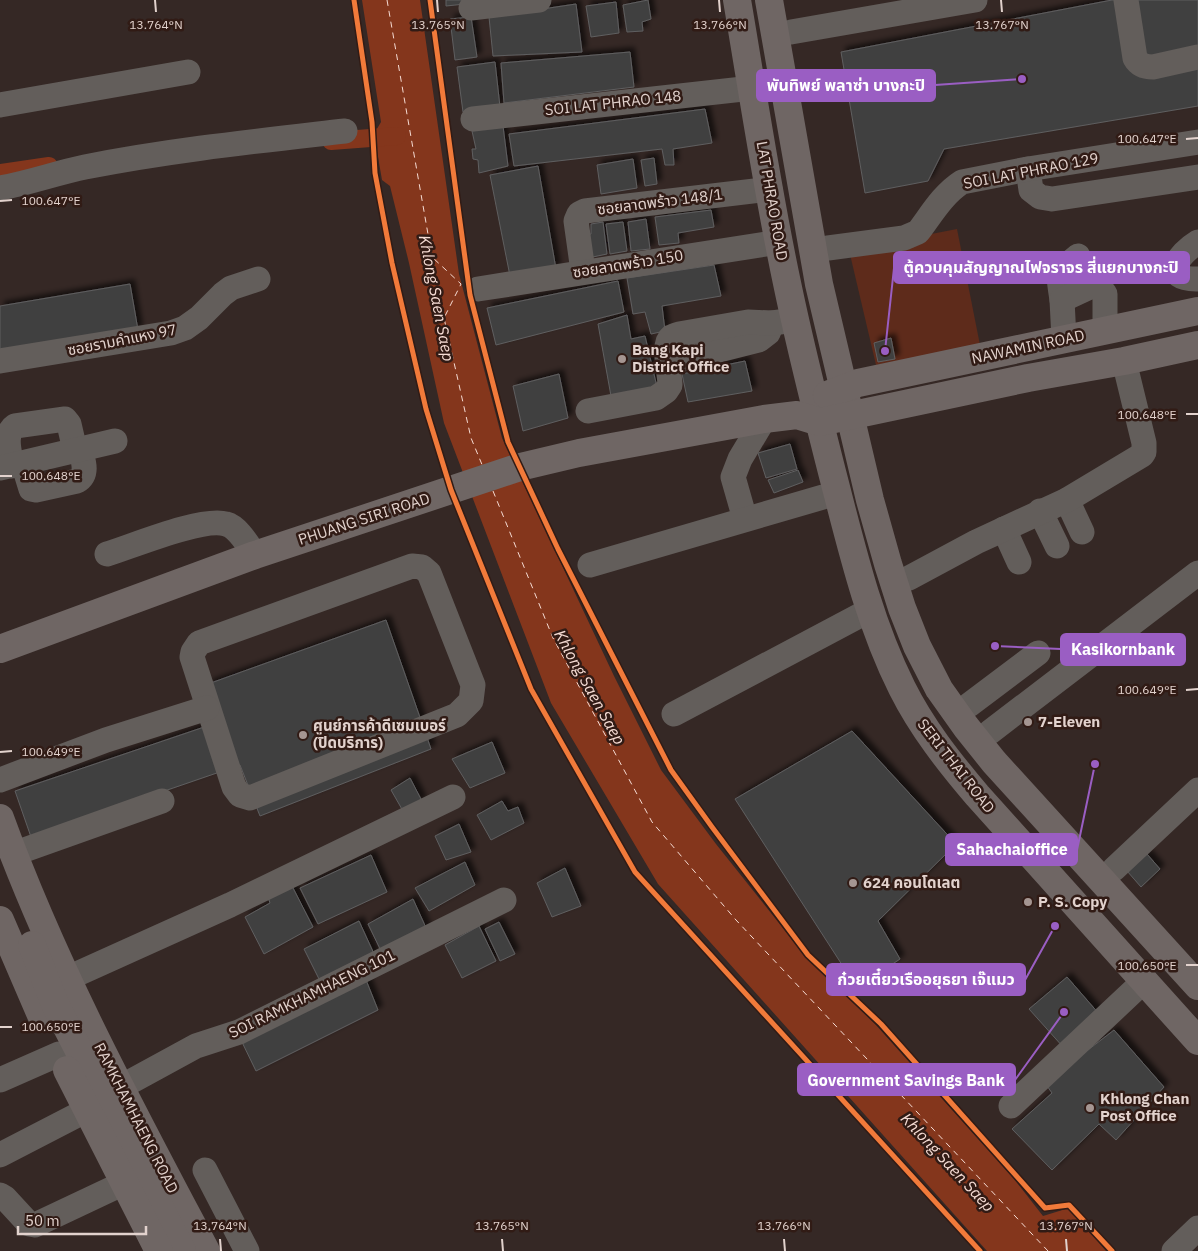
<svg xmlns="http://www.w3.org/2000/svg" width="1198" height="1251" font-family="'IBM Plex Sans','Noto Sans Thai',sans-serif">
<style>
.green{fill:#5e2b1b}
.water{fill:#84361c}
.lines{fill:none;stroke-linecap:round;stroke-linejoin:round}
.canal{stroke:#84361c;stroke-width:18}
.ferry{stroke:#f6dcd4;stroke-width:1;stroke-dasharray:6 5;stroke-linecap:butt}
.building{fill:#414040;stroke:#5f5f60;filter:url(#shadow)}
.minor{stroke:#635e5b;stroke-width:25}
.major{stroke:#6f6664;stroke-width:28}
.cycleway-casing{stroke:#311b15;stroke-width:8}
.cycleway{stroke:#f17a3a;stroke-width:5}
.ticks{fill:none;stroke:#e2d2cd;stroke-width:2}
.poi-dot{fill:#a59692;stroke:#311b15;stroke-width:2}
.labels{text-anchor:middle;stroke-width:5;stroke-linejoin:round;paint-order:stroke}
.street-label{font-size:15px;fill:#e2d2cd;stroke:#311b15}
.poi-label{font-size:15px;font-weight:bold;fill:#e2d2cd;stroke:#311b15;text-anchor:start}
.water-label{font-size:16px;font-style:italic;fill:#f6dcd4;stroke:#311b15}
.ticks-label{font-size:12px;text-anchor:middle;fill:#e2d2cd;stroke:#311b15;stroke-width:5;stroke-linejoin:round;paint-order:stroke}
.leader{fill:none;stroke:#9a5ec3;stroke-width:2}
.callout-dot{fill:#9a5ec3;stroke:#311b15;stroke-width:2}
.callout{fill:#9a5ec3;stroke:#9a5ec3;stroke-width:2}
.callout-label{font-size:16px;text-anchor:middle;font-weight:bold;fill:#fff}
</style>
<defs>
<filter id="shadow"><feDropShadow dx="4.5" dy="-4.5" stdDeviation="2.5" flood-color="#0009"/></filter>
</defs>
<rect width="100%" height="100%" fill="#352825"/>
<path class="green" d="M957 229 980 345 876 365 849 250Z"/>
<path class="water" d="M362 0H420L459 274 502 438 614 676 661 770 716 844 806 957 876 1025 1014 1179 1043 1216 1069 1208 1106 1251H987L658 884 551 703 444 423 409 263 390 186 382 180 374 134 381 122Z"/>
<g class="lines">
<g class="canal">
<path d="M331 141 397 136"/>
<path d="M0 173 49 166"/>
</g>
<g class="ferry">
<path d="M387 0 432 257 461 284 444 318 471 438 483 467"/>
<path d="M493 491 553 638 652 822 736 920 1048 1251"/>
</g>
</g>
<g class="building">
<path d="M446 0H483L484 2 446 6Z"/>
<path d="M648 0 651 19 642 22 643 31 627 32 623 5Z"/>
<path d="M1112 0H1198V106L944 149 928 181 865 193 841 52Z"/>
<path d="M616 2 619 33 591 37 586 6Z"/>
<path d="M576 4 582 52 493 56 489 17Z"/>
<path d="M471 17 477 57 455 60 450 19Z"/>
<path d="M630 52 634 87 504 103 501 63Z"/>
<path d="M495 62 500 107 463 112 457 67Z"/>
<path d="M705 109 712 143 673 149 674 165H665L662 149 514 166 509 134Z"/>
<path d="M503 126 508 166 479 173 478 160 473 159 472 149H476L472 131Z"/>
<path d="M654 158 657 184 645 186 641 160Z"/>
<path d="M633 159 637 188 601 194 597 165Z"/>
<path d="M538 166 556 269 510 276 490 175Z"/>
<path d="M711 210 714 227 678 233 679 243 659 245 655 217Z"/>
<path d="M646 219 650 249 631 251 628 222Z"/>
<path d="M603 222 607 254 588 258 582 235 591 234V224Z"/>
<path d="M623 222 627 251 610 254 606 224Z"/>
<path d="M714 265 721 296 662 306 665 331 651 334 645 312 633 314 627 278Z"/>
<path d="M618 281 624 312 496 345 487 308Z"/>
<path d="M130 284 138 330 0 353V306Z"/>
<path d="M627 315 631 339 645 336 657 387 611 396 598 324Z"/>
<path d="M891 338 895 359 878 362 874 343Z"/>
<path d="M745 361 752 391 688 402 682 374Z"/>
<path d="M559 374 568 418 523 431 513 386Z"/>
<path d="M790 444 797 469 766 478 758 453Z"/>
<path d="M798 470 803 482 774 493 768 480Z"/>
<path d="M386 620 431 749 260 816 240 765 31 837 15 791 219 722 208 684Z"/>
<path d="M852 731 956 844 878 921 900 959 857 988 735 799Z"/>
<path d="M492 742 505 773 470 788 452 759Z"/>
<path d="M410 778 422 801 403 811 391 790Z"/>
<path d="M502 801 508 811 518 807 524 823 491 840 477 815Z"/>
<path d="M459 824 471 852 446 860 435 836Z"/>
<path d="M1147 854 1160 869 1141 887 1127 871Z"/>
<path d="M371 855 387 892 318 924 300 888Z"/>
<path d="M465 862 475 885 429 911 415 888Z"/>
<path d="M565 868 581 906 552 917 537 883Z"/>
<path d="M292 886 313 927 264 954 245 917 270 903 268 897Z"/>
<path d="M413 899 427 930 383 955 368 924Z"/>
<path d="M359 921 375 956 321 983 304 949Z"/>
<path d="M499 922 515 954 500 961 485 929Z"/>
<path d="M479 926 496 961 462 978 445 945Z"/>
<path d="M1067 977 1100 1015 1064 1048 1029 1009Z"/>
<path d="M366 980 378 1010 256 1071 240 1038Z"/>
<path d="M1114 1030 1164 1087 1116 1140 1099 1124 1052 1170 1012 1129 1052 1093 1045 1083Z"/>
</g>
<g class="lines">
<g class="minor">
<path d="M1126 0 1135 58C1139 65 1145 67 1153 67L1198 57"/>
<path d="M471 8 539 0"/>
<path d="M791 32 975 0"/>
<path d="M0 105 188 72"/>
<path d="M473 119 752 88"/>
<path d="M1028 169 1031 190 1040 197 1052 199 1198 177"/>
<path d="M0 188C29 183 56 173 85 167 171 150 258 141 345 131"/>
<path d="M1198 242C1178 254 1160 280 1198 279"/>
<path d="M828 248 904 238 918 232C931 215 943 194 962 182L1028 169 1198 142"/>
<path d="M583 271 576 221 579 214 585 211 770 189"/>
<path d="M478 289 779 242"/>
<path d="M1062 300C1058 272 1056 274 1078 256"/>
<path d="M1064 339 1062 300 1092 286H1099L1105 294V331"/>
<path d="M0 361 171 333 185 328 199 318 223 294 231 288 258 279"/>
<path d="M668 363 759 340 768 333 772 323"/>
<path d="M588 411 656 398 666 391 670 385C670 374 662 344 671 337 673 336 676 335 679 334L748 322 772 323 795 320"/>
<path d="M23 463 31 489 36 490 77 481C89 474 83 460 80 449"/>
<path d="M12 466C10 453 3 434 15 426L65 419 69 424 75 450"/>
<path d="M0 468 115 441"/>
<path d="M1067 500 1082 532"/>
<path d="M1040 511 1057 546"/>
<path d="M745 519 733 477 740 459 764 419"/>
<path d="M1004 529 1019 562"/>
<path d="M107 554C133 546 202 517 226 524 238 527 248 545 255 555"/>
<path d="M590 565 823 497"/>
<path d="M412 566 422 567 429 573 473 685 471 701 457 715 250 798 240 795 234 787 192 657 193 652 199 643Z"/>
<path d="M909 578 976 542 1067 500 1142 455 1144 452V443L1124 361"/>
<path d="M969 705 1038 653"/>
<path d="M674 714 870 610"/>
<path d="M990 732 1198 573"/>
<path d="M0 780 106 740 207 708"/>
<path d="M13 854 162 801"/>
<path d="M1114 869 1198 790"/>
<path d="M66 979 230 905 453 797"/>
<path d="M0 1080 59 1054"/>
<path d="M119 1088 196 1046 239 1032 504 900"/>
<path d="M1011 1106 1144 981"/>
<path d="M0 1155 87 1110"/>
<path d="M205 1170 247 1251"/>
<path d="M0 1195 5 1198 29 1224 35 1225 124 1183"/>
<path d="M1174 1251 1198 1228"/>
</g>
<g class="major">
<path d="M737 0C753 94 767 189 787 283 800 346 816 409 832 472 851 545 868 620 902 688 922 728 949 762 977 795L1198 1041"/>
<path d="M769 0 819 284 870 500 888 564 902 608 917 646 939 689 966 727 994 762 1198 986"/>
<path d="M827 395 858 383 1198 311"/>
<path d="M0 649 255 555 520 467 579 453 764 419 797 415 820 422 1028 378 1124 361 1198 345"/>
<path d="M0 818C55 969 131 1109 206 1251"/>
<path d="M0 920 41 1015"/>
<path d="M32 945 55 1004 182 1251"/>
<path d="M67 1070 159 1251"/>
</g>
<defs>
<g id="cycleway">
<path d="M354 0 372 122 375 173 392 263 426 409 451 490 531 689 635 872 980 1251"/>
<path d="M430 0 470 295 508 442 558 549 671 770 712 827 808 955 881 1024 1045 1208 1069 1205 1112 1251"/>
</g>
</defs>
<use href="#cycleway" class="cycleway-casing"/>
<use href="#cycleway" class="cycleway"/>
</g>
<path class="ticks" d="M155 0 156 12M437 0 438 12M719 0 720 12M1001 0 1002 12M1186 139 1198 138M0 201 12 200M1186 414H1198M0 476H12M1186 690 1198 689M0 752 12 751M1186 965H1198M0 1027H12M220 1239 221 1251M502 1239 503 1251M784 1239 785 1251M1066 1239 1067 1251"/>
<g class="poi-dot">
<circle cx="622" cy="359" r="5"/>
<circle cx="1028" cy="722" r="5"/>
<circle cx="303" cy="735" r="5"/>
<circle cx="853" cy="883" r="5"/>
<circle cx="1028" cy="902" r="5"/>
<circle cx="1090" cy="1108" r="5"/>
</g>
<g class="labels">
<g class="street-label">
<text transform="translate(613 103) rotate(-6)" y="5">SOI LAT PHRAO 148</text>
<text transform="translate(1031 171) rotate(-11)" y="5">SOI LAT PHRAO 129</text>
<text transform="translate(772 201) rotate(80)" y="5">LAT PHRAO ROAD</text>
<text transform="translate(660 202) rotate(-7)" y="5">ซอยลาดพร้าว 148/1</text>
<text transform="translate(628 264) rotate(-9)" y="5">ซอยลาดพร้าว 150</text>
<text transform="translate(122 340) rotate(-11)" y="5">ซอยรามคำแหง 97</text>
<text transform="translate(1028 347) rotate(-12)" y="5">NAWAMIN ROAD</text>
<text transform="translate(364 519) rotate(-18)" y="5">PHUANG SIRI ROAD</text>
<text transform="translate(956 766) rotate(52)" y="5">SERI THAI ROAD</text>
<text transform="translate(312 994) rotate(-26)" y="5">SOI RAMKHAMHAENG 101</text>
<text transform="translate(136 1118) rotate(63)" y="5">RAMKHAMHAENG ROAD</text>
</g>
<g class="poi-label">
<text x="632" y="355">Bang Kapi<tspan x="632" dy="17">District Office</tspan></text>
<text x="1038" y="727">7-Eleven</text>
<text x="313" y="731">ศูนย์การค้าดีเซมเบอร์<tspan x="313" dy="17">(ปิดบริการ)</tspan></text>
<text x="863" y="888">624 คอนโดเลต</text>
<text x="1038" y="907">P. S. Copy</text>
<text x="1100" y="1104">Khlong Chan<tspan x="1100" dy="17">Post Office</tspan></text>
</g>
<g class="water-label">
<text transform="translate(437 298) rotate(79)" y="6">Khlong Saen Saep</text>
<text transform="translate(590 687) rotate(61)" y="6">Khlong Saen Saep</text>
<text transform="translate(948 1162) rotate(47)" y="6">Khlong Saen Saep</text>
</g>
</g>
<g class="ticks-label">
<text x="156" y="29">13.764°N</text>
<text x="438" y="29">13.765°N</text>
<text x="720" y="29">13.766°N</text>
<text x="1002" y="29">13.767°N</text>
<text x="1147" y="143">100.647°E</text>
<text x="51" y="205">100.647°E</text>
<text x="1147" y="419">100.648°E</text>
<text x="51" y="480">100.648°E</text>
<text x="1147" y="694">100.649°E</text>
<text x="51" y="756">100.649°E</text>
<text x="1147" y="970">100.650°E</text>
<text x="51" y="1031">100.650°E</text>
<text x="220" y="1230">13.764°N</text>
<text x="502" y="1230">13.765°N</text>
<text x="784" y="1230">13.766°N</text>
<text x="1066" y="1230">13.767°N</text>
</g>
<path class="leader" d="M1022 79L935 85M885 351L894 268M995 646L1061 649M1095 764L1077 850M1055 926L1025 980M1064 1012L1015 1080"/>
<g class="callout-dot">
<circle cx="1022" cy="79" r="5"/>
<circle cx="885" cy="351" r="5"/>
<circle cx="995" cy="646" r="5"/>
<circle cx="1095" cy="764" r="5"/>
<circle cx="1055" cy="926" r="5"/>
<circle cx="1064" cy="1012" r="5"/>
</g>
<g class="callout">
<rect x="757" y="70" width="178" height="31" rx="5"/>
<rect x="894" y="252" width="295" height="31" rx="5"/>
<rect x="1061" y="634" width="124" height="31" rx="5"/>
<rect x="946" y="834" width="131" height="31" rx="5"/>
<rect x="827" y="964" width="198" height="31" rx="5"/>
<rect x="798" y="1064" width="217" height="31" rx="5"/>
</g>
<g class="callout-label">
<text x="846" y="91">พันทิพย์ พลาซ่า บางกะปิ</text>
<text x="1041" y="273">ตู้ควบคุมสัญญาณไฟจราจร สี่แยกบางกะปิ</text>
<text x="1123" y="655">Kasikornbank</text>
<text x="1012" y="855">Sahachaioffice</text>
<text x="926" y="985">ก๋วยเตี๋ยวเรืออยุธยา เจ๊แมว</text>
<text x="906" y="1086">Government Savings Bank</text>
</g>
<path d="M18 1226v8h128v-8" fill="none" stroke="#e2d2cd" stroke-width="2.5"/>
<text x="25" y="1226" font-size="15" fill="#e2d2cd" stroke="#311b15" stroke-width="4" paint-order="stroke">50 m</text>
</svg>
